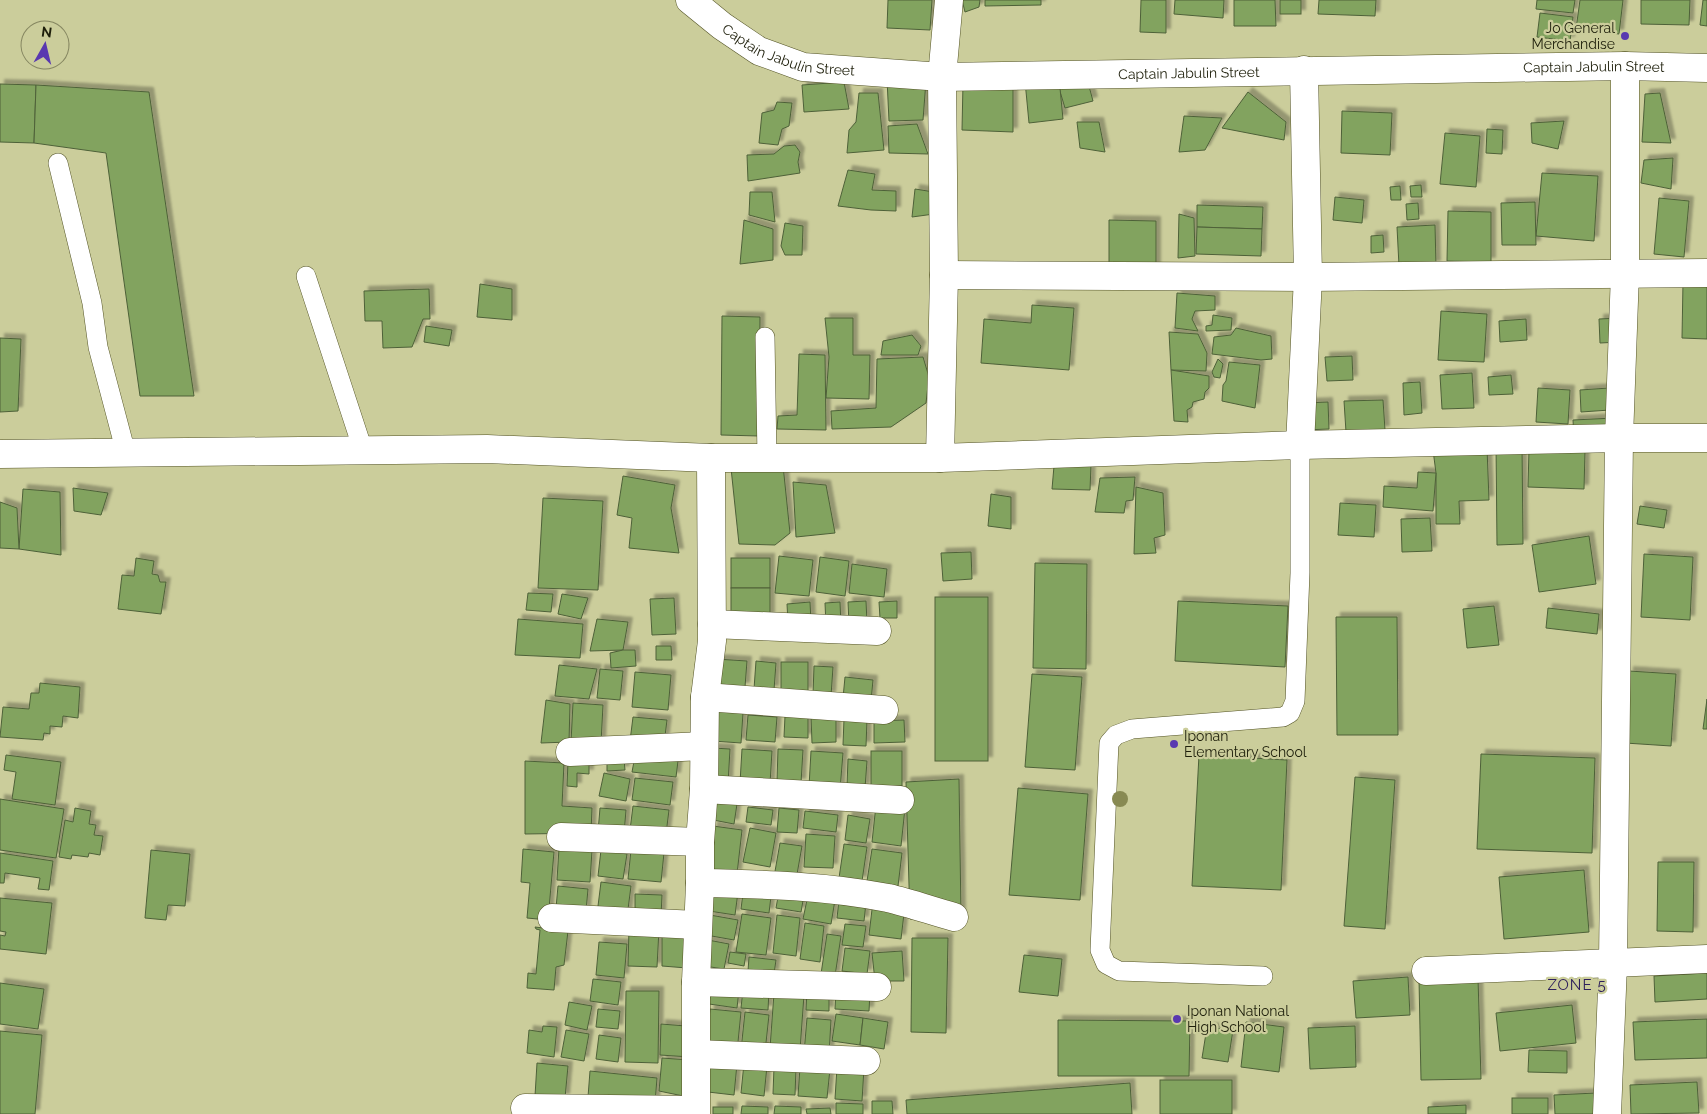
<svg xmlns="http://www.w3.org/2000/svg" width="1707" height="1114" font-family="Raleway,sans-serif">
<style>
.building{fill:#82a35f;stroke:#4e6139;filter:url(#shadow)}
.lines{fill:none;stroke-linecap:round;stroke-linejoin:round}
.lane-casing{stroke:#535325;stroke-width:20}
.street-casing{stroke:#535325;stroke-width:29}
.secondary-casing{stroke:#535325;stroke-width:29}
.lane{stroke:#fff;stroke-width:19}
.street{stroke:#fff;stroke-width:28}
.secondary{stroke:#fff;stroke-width:28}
.tree{fill:#888a53}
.poi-dot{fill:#5938b0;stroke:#cbcd9b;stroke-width:2}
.labels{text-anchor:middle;stroke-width:4.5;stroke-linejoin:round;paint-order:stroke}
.poi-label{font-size:14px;fill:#1e1f0b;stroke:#cbcd9b;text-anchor:start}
.street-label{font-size:14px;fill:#1e1f0b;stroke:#cbcd9b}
.neighbourhood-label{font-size:15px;letter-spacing:1px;fill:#2e205b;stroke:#cbcd9b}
</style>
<defs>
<filter id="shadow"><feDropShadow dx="4.5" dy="-4.5" stdDeviation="1" flood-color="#0004"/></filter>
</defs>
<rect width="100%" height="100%" fill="#cbcd9b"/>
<g class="building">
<path d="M888 0H932L930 30 887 28Z"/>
<path d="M962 0H980L979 7 965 12Z"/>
<path d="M985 0H1041V5L985 6Z"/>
<path d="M1141 0H1166V33L1140 32Z"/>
<path d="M1175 0H1224L1223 18 1174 14Z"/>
<path d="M1234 0H1275L1276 26H1234Z"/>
<rect x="1280" y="0" width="21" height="14"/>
<path d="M1319 0H1376L1375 16 1318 14Z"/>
<path d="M1537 0H1575L1573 13 1536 9Z"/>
<path d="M1580 0H1623L1619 34 1576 29Z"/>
<path d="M1641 0H1690L1689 25 1641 24Z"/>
<path d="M1703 0H1707V26L1700 25Z"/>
<path d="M1540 13 1573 17 1570 41 1537 37Z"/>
<path d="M1055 75H1086L1093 101 1065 108Z"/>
<path d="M1059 78 1063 119 1029 123 1025 81Z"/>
<path d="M887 79 926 81 923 120 889 121Z"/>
<path d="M844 82 849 109 804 112 802 85Z"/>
<path d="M963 83 1013 84V132L962 130Z"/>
<path d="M0 84 36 85 34 143 0 142Z"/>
<path d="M36 85 149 92 194 396H140L106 153 34 143Z"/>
<path d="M1248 92 1286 122 1284 140 1222 128Z"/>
<path d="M859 93H878L884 150 847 153 849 130 856 122Z"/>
<path d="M1660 93 1671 143 1642 142 1645 94Z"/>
<path d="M777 102 792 103 789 126 782 129 778 145 759 143 762 113 774 110Z"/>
<path d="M1342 111 1392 113 1390 155 1341 153Z"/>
<path d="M1184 116 1222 118 1205 150 1179 152Z"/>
<path d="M1564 121 1558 149 1532 143 1531 123Z"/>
<path d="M1077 122H1099L1105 152 1080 148Z"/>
<path d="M917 124 928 154 889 153 888 126Z"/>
<path d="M1487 129 1503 130 1502 154 1486 153Z"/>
<path d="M1445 133 1480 136 1476 187 1440 184Z"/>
<path d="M795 145 800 152 798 162 800 173 748 181 747 155 774 154 784 146Z"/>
<path d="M1673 158 1671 189 1641 183 1644 160Z"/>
<path d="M848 170 875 174 872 190 896 191V211L871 210 838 206Z"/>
<path d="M1542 173 1598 176 1594 241 1536 236Z"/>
<path d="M1421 185 1422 197H1411L1410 186Z"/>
<path d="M1400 186 1401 200H1391L1390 187Z"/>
<path d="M915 189 934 192V214L912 217Z"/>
<path d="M750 192H772L775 222 749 215Z"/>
<path d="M1335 197 1364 200 1362 223 1333 220Z"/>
<path d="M1659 198 1689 201 1684 257 1654 254Z"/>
<path d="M1535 202 1536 245H1502L1501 203Z"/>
<path d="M1418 203 1419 219 1407 220 1406 204Z"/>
<path d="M1197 205 1263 207 1262 229 1197 227Z"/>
<path d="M1448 211 1491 212V262L1447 261Z"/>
<path d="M1179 214 1194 218 1195 256 1178 258Z"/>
<path d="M744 220 773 229V260L740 264Z"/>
<path d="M1109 220 1156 221V272L1109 271Z"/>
<path d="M785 223 803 226 802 255H785L781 246Z"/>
<path d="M1435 225 1436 265 1399 266 1397 227Z"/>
<path d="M1197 227 1262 229 1261 256 1196 254Z"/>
<path d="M1383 235 1384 252 1371 253V236Z"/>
<path d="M1683 282H1707V339L1682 338Z"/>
<path d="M480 284 512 289V320L477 317Z"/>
<path d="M429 289 430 319H423L412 347 383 348 382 321H365L364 291Z"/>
<path d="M1177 293 1215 296V310L1195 311 1192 319 1198 331 1175 328Z"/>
<path d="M1032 305 1074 308 1069 370 981 363 984 319 1031 323Z"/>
<path d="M1441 311 1487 314 1484 362 1438 360Z"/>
<path d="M1213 315 1232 318 1231 330 1206 331V326L1212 325Z"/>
<path d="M722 316 760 317 759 436 721 435Z"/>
<path d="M825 318H853V355H870L869 399 826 398 829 357Z"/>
<path d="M1619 318 1620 342 1600 343 1599 319Z"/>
<path d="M1526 319 1527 340 1500 342 1499 321Z"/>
<path d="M426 326 452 330 449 346 424 342Z"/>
<path d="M1236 328 1271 336 1272 359 1261 360 1212 354 1214 337 1231 335Z"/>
<path d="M1169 332 1198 334 1207 353 1206 371 1171 370Z"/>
<path d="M912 335 921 346 918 355H881L883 341Z"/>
<path d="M0 338 21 339 18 411 0 412Z"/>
<path d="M799 354 825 355 826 430 777 429 778 416 797 415Z"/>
<path d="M1352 356 1353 380 1327 381 1325 357Z"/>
<path d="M923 357 929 377 926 403 891 427 832 429 831 411 876 408 877 359Z"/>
<path d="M1218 359 1223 364 1220 378 1214 377 1212 372Z"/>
<path d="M1229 362 1260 365 1255 408 1222 401 1223 385 1226 381Z"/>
<path d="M1171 370 1209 376V388L1205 392 1204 399 1193 402 1192 407 1187 410 1188 422 1174 421Z"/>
<path d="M1472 373 1474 408 1442 409 1440 375Z"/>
<path d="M1511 375 1513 394 1489 395 1488 377Z"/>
<path d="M1420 382 1422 413 1404 415 1403 383Z"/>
<path d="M1538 388 1570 390 1568 424 1536 422Z"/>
<path d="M1609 388 1610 410 1581 412 1580 390Z"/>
<path d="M1383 400 1385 430 1346 432 1344 401Z"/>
<path d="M1328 402 1329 429 1304 430 1303 403Z"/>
<path d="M1614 418 1615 436 1574 438 1573 420Z"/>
<path d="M1496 444H1522L1523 544 1497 545Z"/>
<path d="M1487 448 1489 500 1459 501 1460 524H1436V473L1433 450Z"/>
<path d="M1529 449 1585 451 1584 489 1528 487Z"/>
<path d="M783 465 790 533 775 545 739 544 731 468Z"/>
<path d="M1091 465 1090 490 1052 489 1054 466Z"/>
<path d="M1418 472 1436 473 1433 511 1383 507 1384 486 1417 488Z"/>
<path d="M623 476 675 485 671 508 679 553 629 548 632 518 617 515Z"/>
<path d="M1135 477 1133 500 1126 501 1124 513 1095 512 1100 478Z"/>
<path d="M793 482 826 485 835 533 796 537Z"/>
<path d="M1136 487 1163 493 1165 535 1154 538 1156 553 1134 554Z"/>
<path d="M73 488 108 493 101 515 74 511Z"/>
<path d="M23 489 60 492 61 555 19 549Z"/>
<path d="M991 494 1011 497V529L988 526Z"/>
<path d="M543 498 603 501 598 590 538 588Z"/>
<path d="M0 502 17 508 19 549 0 548Z"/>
<path d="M1340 503 1376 505 1374 537 1338 535Z"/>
<path d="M1640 506 1667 510 1664 528 1637 524Z"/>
<path d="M1430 518 1432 551 1402 552 1401 519Z"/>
<path d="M1589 536 1596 584 1539 592 1532 545Z"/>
<path d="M971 552 972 579 943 581 941 553Z"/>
<path d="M1644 554 1693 557 1690 620 1641 617Z"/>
<path d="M779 556 813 560 809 596 775 593Z"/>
<path d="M820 557 849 561 845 596 816 592Z"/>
<path d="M136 558 154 561 152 574 158 575 160 582H166L161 614 118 609 122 575 134 576Z"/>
<rect x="731" y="558" width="39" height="30"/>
<path d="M1035 563 1087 564 1086 669 1033 668Z"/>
<path d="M852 564 887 569 884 597 849 593Z"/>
<rect x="731" y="588" width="39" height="33"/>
<path d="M528 593 553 594 551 612 526 610Z"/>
<path d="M562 594 588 598 581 619 558 614Z"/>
<rect x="935" y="597" width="53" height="164"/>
<path d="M674 598 676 634 652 635 650 599Z"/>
<path d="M866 601 867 623 849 624 848 602Z"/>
<path d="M897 601V618H880L879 602Z"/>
<path d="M1178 601 1288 606 1285 667 1175 661Z"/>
<path d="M810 602 811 622 788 623 787 604Z"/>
<path d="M840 602 841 626H826L825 603Z"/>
<path d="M1494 606 1499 645 1467 648 1463 609Z"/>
<path d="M1548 608 1599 614 1597 634 1546 628Z"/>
<path d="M1336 617H1397L1398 735H1337Z"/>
<path d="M518 619 583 624 580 658 515 655Z"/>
<path d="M597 619 628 622 623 650 590 651Z"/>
<path d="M656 646H671L672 660H656Z"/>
<path d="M623 650H635L636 666 611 668 610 653Z"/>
<path d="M716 659 747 661 745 687 714 686Z"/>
<path d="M756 661 776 663 774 690 754 689Z"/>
<rect x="781" y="662" width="27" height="30"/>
<path d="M559 665 597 669 589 699 555 696Z"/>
<path d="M814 666 833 667 831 696 813 695Z"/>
<path d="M600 669 623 671 620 700 597 698Z"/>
<path d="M1629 671 1676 674 1671 746 1625 743Z"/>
<path d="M635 672 671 675 668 710 632 707Z"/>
<path d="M1032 674 1082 677 1075 770 1025 767Z"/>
<path d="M845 677 873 680 871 701 843 698Z"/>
<path d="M40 683 80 687 78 718 63 716 62 727 50 726V734L44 733 43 740 0 737 3 707 29 709 31 693H39Z"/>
<path d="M1707 699V729H1703Z"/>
<path d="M546 700 570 704 569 742 541 743Z"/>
<path d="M573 703 603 705 601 743 571 742Z"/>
<path d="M716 710 743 713 741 743 713 741Z"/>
<path d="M748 715 777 717 775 742 746 740Z"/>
<path d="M785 716 808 717V738L784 737Z"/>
<path d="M811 716H836V742L812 743Z"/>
<path d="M633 717 667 720 664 744 630 741Z"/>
<path d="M844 719 867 720 866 746 843 745Z"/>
<path d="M904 720 905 742 874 743V721Z"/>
<path d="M713 748 730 749 728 784 710 783Z"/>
<path d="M742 749 772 751 770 784 740 783Z"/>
<path d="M778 749 803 750 801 783 777 781Z"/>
<path d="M811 751 843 753 840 790 809 787Z"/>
<rect x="871" y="751" width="31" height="35"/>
<path d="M1481 754 1595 758 1592 853 1477 849Z"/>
<path d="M6 755 61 762 55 805 12 799 16 772 4 770Z"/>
<path d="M1199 755 1287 760 1281 890 1192 886Z"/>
<path d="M635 756 678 761 676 777 632 772Z"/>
<path d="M624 759 625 770 607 771V760Z"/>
<path d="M848 759 867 761 865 788 847 786Z"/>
<path d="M525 761 564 763 562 806 592 808 591 833 525 834Z"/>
<path d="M568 761 589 762V774L577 773V787L567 786Z"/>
<path d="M604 773 630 779 626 801 599 796Z"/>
<path d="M1355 777 1395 780 1385 929 1344 926Z"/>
<path d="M635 778 673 782 670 805 632 800Z"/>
<path d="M959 779 961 916 910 919 906 782Z"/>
<path d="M1018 788 1088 794 1080 900 1009 895Z"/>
<path d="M0 799 64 809 56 858 0 850Z"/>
<path d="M711 799 737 804 734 824 708 819Z"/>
<path d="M876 805 905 808 901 846 872 842Z"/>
<path d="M633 806 669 810 666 834 630 830Z"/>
<path d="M748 807 773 810 771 825 746 822Z"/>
<path d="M75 808 91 811 89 824 96 825 94 835 103 836 100 855 89 853 88 857 72 855 71 859 59 857 65 820 73 822Z"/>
<path d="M600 808 626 810 624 834 598 832Z"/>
<path d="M779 808 799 810 797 833 777 832Z"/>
<path d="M805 811 838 815 836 832 803 828Z"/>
<path d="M848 815 870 819 866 843 845 840Z"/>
<path d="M713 826 742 830 737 874 708 870Z"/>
<path d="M750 828 776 833 770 867 743 862Z"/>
<path d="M806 834 835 836 833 868 804 867Z"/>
<path d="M780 843 802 846 796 880 774 877Z"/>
<path d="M844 844 867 847 862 881 839 878Z"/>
<path d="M559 848 592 850 590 882 557 880Z"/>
<path d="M523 849 554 852 548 920 527 918 530 883 521 882Z"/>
<path d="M872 849 902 853 898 886 867 881Z"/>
<path d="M151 850 190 854 185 906 168 905 166 920 145 918Z"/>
<path d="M601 850 627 854 623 879 598 876Z"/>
<path d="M631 850 664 853 661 882 628 879Z"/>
<path d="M0 853 53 861 49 890 38 889 40 878 5 873 4 883H0Z"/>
<path d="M1658 862H1694L1693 932 1657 931Z"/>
<path d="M1584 870 1589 932 1504 939 1499 877Z"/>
<path d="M601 882 631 886 627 917 597 914Z"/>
<path d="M744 885 772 888 769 913 741 909Z"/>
<path d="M558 886 588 889 586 911 556 908Z"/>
<path d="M712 888 738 892 735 915 709 911Z"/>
<path d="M779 891 804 895 801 912 776 908Z"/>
<path d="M635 894 662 895 661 916 635 915Z"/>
<path d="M808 895 835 900 831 924 803 919Z"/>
<path d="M0 898 52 903 46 954 0 949V935L5 936 6 932 0 931Z"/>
<path d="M839 900 866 903 864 921 837 918Z"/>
<path d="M873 901 905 905 901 939 869 935Z"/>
<path d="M742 914 771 918 766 955 736 952Z"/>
<path d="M710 915 738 920 734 940 706 935Z"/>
<path d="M777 915 800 918 796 956 773 953Z"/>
<path d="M805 923 824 926 820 962 800 959Z"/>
<path d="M845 924 866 926 863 947 842 945Z"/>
<path d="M535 927 568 931 564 965 556 967 554 990 527 988 528 973 536 974 540 930 536 929Z"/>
<path d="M629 928 659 929 657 967 628 966Z"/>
<path d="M662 933H687V968L662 966Z"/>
<path d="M827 934 841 936 835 976 821 974Z"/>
<path d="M912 938H948L946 1033 911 1032Z"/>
<path d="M708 940 729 944 724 969 704 966Z"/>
<path d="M599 942 627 944 624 978 596 975Z"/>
<path d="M845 948 870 951 867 974 842 971Z"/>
<path d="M902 951 904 981H875L872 953Z"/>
<path d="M730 952 746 954 744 966 728 963Z"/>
<path d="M1024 955 1062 959 1058 996 1019 992Z"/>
<path d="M749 957 776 960 774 974 748 971Z"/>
<path d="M1707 973V999L1655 1002 1654 976Z"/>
<path d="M1408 977 1410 1015 1356 1018 1353 981Z"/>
<path d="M1478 978 1481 1079 1421 1080 1419 979Z"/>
<path d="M593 979 621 982 618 1005 590 1001Z"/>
<path d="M0 983 44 989 38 1029 0 1024Z"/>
<path d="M711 987 739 990 737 1008 709 1004Z"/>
<path d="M743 989 769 991 768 1010 741 1008Z"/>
<path d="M807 990H829V1011L806 1010Z"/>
<path d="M626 991H659L658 1063 625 1062Z"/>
<path d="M836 991 870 993 869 1011 835 1009Z"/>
<path d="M774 993 804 995 800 1050 770 1048Z"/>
<path d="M569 1002 592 1006 587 1030 565 1025Z"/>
<path d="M1572 1005 1576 1043 1500 1051 1496 1013Z"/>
<path d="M598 1009 620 1011 618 1029 596 1027Z"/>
<path d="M710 1009 741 1012 737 1052 706 1048Z"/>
<path d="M745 1012 769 1015 765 1052 741 1050Z"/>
<path d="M836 1014 863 1018 860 1045 832 1041Z"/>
<path d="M807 1018 831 1020 829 1055 804 1053Z"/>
<path d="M863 1018 888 1022 884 1049 860 1045Z"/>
<path d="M1707 1019V1058L1635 1060 1633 1022Z"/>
<path d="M1058 1020 1190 1021 1189 1076H1058Z"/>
<path d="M1246 1022 1284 1027 1279 1072 1241 1067Z"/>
<path d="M661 1024 686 1026 690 1057 660 1055Z"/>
<path d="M543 1026 557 1027 554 1057 527 1053 529 1030 542 1032Z"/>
<path d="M1355 1026 1356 1067 1310 1069 1308 1028Z"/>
<path d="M1207 1027 1233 1030 1228 1062 1202 1058Z"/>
<path d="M566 1030 589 1034 584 1061 561 1057Z"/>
<path d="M0 1031 42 1035 35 1114H0Z"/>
<path d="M599 1035 621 1038 618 1062 596 1059Z"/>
<path d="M1529 1050 1567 1051V1073L1528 1072Z"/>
<path d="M662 1058 689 1060 688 1097 659 1091Z"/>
<path d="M710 1061 737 1064 734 1095 708 1092Z"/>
<path d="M537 1063 568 1066 565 1098 535 1096Z"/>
<path d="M744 1063 767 1066 764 1096 741 1093Z"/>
<path d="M774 1067 796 1068 795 1095 773 1094Z"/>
<path d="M800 1067 830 1069 827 1098 798 1096Z"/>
<path d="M837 1067 864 1068 862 1101 835 1099Z"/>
<path d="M590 1071 657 1078 655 1103 588 1097Z"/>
<rect x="1160" y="1080" width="72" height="34"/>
<path d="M1697 1082 1699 1113 1631 1114 1630 1085Z"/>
<path d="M1130 1083 1132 1114H907L906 1100Z"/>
<path d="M1596 1093 1597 1114H1555L1554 1095Z"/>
<rect x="1512" y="1098" width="36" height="16"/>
<path d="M872 1101H892L893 1114H872Z"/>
<path d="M836 1103 863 1104V1114H836Z"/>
<path d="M1466 1105V1114H1428V1107Z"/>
<path d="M742 1106 768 1107V1114H741Z"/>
<path d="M775 1106 801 1107V1114H774Z"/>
<rect x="713" y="1107" width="20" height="7"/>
<path d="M830 1108 831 1114H807L806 1109Z"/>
</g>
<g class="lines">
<defs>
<g id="lane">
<path d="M58 163 92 303 98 347 126 453"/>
<path d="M306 276 363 450"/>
<path d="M765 337 767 458"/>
<path d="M1263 976 1119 971 1106 964 1100 950 1109 743 1116 735 1132 729 1283 717 1290 713 1295 701 1300 573V445"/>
</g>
<g id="street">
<path d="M944 275 1308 277 1707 273"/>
<path d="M1300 445 1308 277 1304 70"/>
<path d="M0 454 487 449 711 458H940L1300 445 1619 438H1707"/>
<path d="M940 458 944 275 942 77 949 0"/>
<path d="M712 624 877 631"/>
<path d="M705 697 884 710"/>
<path d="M570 752 704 746"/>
<path d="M704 789 900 800"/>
<path d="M561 837 700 842"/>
<path d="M700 883C763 884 826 886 888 898 910 903 932 911 954 917"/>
<path d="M552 918 697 925"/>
<path d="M1426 971 1707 959"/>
<path d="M696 982 877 987"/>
<path d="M697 1054 866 1061"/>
<path d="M525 1108 695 1110"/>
<path d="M696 1114V982L700 883V842L704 789 705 697 712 641 711 458"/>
<path d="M1607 1114 1613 964 1619 438 1625 273V66"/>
</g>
<g id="secondary">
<path id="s1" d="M690 0 722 26 759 51 803 67 942 77 1625 66 1707 68"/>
</g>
</defs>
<use href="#lane" class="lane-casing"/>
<use href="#street" class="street-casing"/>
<use href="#secondary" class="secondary-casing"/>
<use href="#lane" class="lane"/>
<use href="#street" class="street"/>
<use href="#secondary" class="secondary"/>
</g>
<circle class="tree" cx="1120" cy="799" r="8"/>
<g class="poi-dot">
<circle cx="1625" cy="36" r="5"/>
<circle cx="1174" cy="744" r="5"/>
<circle cx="1177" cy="1019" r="5"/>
</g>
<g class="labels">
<g class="poi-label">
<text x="1615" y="33" text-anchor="end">Jo General<tspan x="1615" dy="16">Merchandise</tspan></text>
<text x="1184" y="741">Iponan<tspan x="1184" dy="16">Elementary School</tspan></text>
<text x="1187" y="1016">Iponan National<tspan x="1187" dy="16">High School</tspan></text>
</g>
<g class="street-label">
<text dy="5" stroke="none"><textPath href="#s1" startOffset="114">Captain Jabulin Street</textPath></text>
<text dy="5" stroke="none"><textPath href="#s1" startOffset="924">Captain Jabulin Street</textPath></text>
<text dy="5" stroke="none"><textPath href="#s1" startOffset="519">Captain Jabulin Street</textPath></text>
</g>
<g class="neighbourhood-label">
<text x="1577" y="990">ZONE 5</text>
</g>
</g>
<g transform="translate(45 45) rotate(8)"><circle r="24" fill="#cbcd9b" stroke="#868761"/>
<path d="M0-4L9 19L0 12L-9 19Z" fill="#5938b0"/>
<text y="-8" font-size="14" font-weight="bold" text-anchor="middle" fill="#1e1f0b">N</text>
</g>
</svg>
